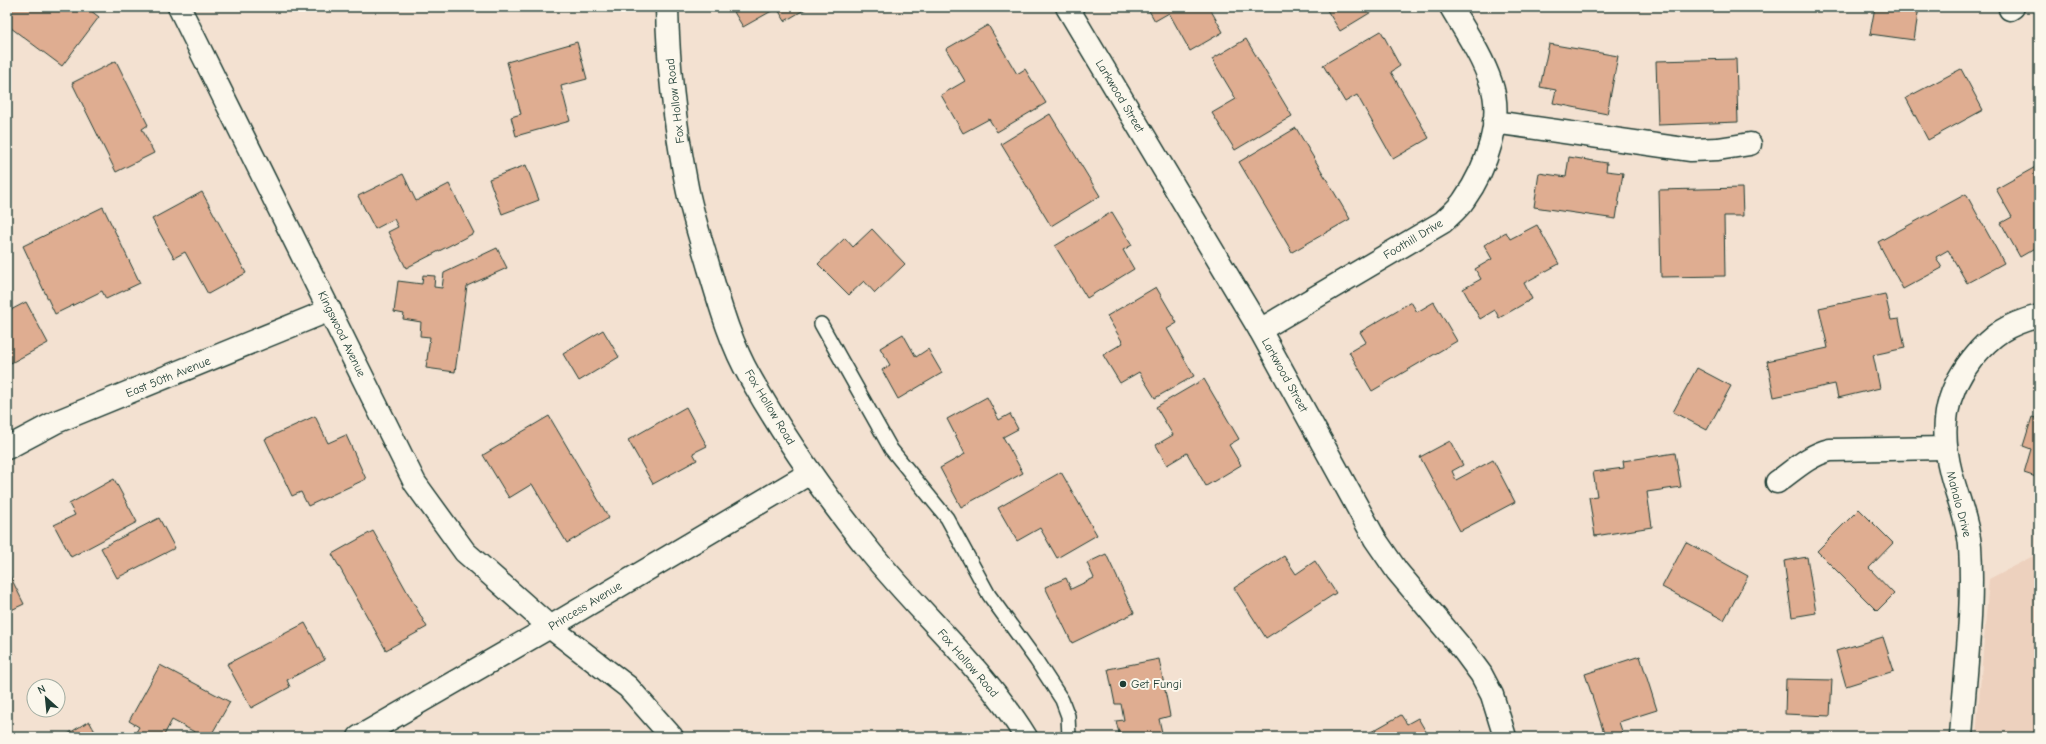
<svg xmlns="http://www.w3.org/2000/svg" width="2046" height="744" font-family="'Comic Neue',sans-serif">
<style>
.built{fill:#edd1be}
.building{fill:#dfad91;stroke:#1f3d34}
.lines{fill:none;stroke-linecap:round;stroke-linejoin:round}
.lane-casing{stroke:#1f3d34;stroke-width:16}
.street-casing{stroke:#1f3d34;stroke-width:25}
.secondary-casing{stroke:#1f3d34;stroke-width:25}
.lane{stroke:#fbf7ec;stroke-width:13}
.street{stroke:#fbf7ec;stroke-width:22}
.secondary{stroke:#fbf7ec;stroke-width:22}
.poi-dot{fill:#1f3d34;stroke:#fbf7ec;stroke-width:1.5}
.labels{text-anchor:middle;stroke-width:4;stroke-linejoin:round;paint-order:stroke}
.street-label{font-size:12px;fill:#1f3d34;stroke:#fbf7ec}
.poi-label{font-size:12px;fill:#1f3d34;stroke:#fbf7ec;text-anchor:start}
</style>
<rect width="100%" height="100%" fill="#f3e1d1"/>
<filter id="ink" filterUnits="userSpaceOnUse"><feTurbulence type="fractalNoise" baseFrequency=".025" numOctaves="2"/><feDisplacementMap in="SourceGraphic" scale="8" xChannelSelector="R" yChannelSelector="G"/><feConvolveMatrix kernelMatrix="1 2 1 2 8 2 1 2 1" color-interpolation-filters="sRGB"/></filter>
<g filter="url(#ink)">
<path class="built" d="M2039 553V737H1976L1989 579Z"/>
<g class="building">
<path d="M10 7H86L99 17 62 66 7 25V10Z"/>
<path d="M731 7H809L785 21 777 8 743 27Z"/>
<path d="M1147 7H1209L1223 32 1190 51 1169 13 1155 21Z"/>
<path d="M1325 7H1378V8L1340 31Z"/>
<path d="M1875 7H1919L1914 40 1870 34Z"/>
<path d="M988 25 1017 74 1025 69 1046 103 997 132 989 119 963 133 941 95 965 81 946 49Z"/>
<path d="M1381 31 1400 66 1391 72 1429 138 1393 159 1357 95 1345 102 1323 65Z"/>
<path d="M1246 39 1292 116 1235 150 1212 113 1236 99 1212 59Z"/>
<path d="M577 42 587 79 561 86 570 121 516 136 511 117 521 114 507 62Z"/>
<path d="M1549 44 1618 56 1607 114 1553 103 1556 90 1540 87Z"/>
<path d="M1736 59 1738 122 1658 125 1656 61Z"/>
<path d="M116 61 148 125 142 129 154 153 116 172 72 83Z"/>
<path d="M1961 69 1983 110 1928 140 1906 98Z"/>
<path d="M1050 114 1100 196 1051 226 1001 144Z"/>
<path d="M1296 128 1350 219 1292 252 1239 162Z"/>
<path d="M1569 157 1607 163 1606 171 1623 173 1616 219 1534 207 1539 173 1566 177Z"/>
<path d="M526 165 539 200 502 214 489 179Z"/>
<path d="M2039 165V246L2020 257 2001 223 2012 217 1996 189Z"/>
<path d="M403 174 416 201 449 184 474 233 406 268 388 232 398 227 394 219 375 229 358 196Z"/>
<path d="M1742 188 1743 216H1724L1725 276 1661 277 1659 190Z"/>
<path d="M202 192 246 273 208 294 185 252 174 258 152 219Z"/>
<path d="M1966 194 2004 263 1967 283 1948 250 1936 257 1942 268 1903 289 1878 242Z"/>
<path d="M103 207 140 283 106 299 102 291 55 314 23 246Z"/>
<path d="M1112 212 1132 245 1123 250 1134 269 1087 298 1055 246Z"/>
<path d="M1537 225 1559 264 1524 283 1532 299 1499 318 1495 310 1480 319 1463 289 1481 279 1475 269 1492 259 1484 245 1506 232 1510 239Z"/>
<path d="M872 229 905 264 875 293 864 281 849 295 818 264 845 238 853 247Z"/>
<path d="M497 248 507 268 467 286 455 372 426 368 430 337 420 336 421 322 403 319 404 314 394 312 398 281 422 284 423 275 435 276 434 287 442 288 444 273Z"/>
<path d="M1156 287 1177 323 1167 329 1194 376 1155 398 1139 372 1120 383 1103 355 1123 343 1107 316Z"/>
<path d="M1885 294 1891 320 1899 319 1905 348 1873 355 1880 388 1838 398 1835 384 1774 397 1767 361 1828 348 1819 308Z"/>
<path d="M26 302 48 343 11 363 7 356V312Z"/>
<path d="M1411 302 1417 312 1434 302 1457 341 1372 391 1349 352 1366 342 1360 332Z"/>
<path d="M603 330 619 357 579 381 563 354Z"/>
<path d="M903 334 916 357 928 349 942 373 898 399 882 370 890 365 880 348Z"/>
<path d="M1697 368 1731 386 1707 430 1673 412Z"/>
<path d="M1204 379 1239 439 1229 445 1241 465 1206 486 1187 453 1167 465 1156 445 1173 435 1156 407Z"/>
<path d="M987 397 999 420 1010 414 1018 429 1003 437 1023 473 961 507 940 468 965 454 947 419Z"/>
<path d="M686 407 707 446 693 453 697 460 653 484 628 440Z"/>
<path d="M315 416 328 443 346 435 366 479 308 506 301 492 292 496 265 439Z"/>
<path d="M549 416 609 518 567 543 532 484 509 498 483 455Z"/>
<path d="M2032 417 2039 419V478L2024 473 2031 449 2023 446Z"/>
<path d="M1450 441 1463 465 1452 471 1456 480 1493 460 1515 502 1460 531 1420 457Z"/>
<path d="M1675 453 1681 487 1647 492 1652 527 1595 536 1589 497 1597 496 1593 472 1624 468 1623 461Z"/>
<path d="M1061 472 1097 535 1057 558 1040 528 1017 541 998 508Z"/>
<path d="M114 479 137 522 71 557 54 525 75 515 69 504Z"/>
<path d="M1859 509 1893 543 1869 568 1894 594 1877 611 1817 551Z"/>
<path d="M159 518 175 548 117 578 101 548Z"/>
<path d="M373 531 427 627 386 650 332 554Z"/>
<path d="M1686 542 1748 576 1724 620 1662 587Z"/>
<path d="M1106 554 1134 613 1072 643 1045 587 1066 578 1071 589 1094 578 1087 563Z"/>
<path d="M1284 556 1296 574 1315 561 1336 593 1266 638 1234 588Z"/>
<path d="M1807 557 1816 613 1792 617 1784 561Z"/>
<path d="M7 570 24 604 7 612Z"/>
<path d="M305 623 325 660 287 680 290 687 251 708 227 664Z"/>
<path d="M1883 637 1894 671 1846 686 1836 651Z"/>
<path d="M1640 656 1657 710 1619 722 1624 737H1593L1604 733 1585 674Z"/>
<path d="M1159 659 1170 716 1159 719 1163 737H1120L1116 721 1124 720 1121 704H1115L1108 669Z"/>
<path d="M160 665 230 702 210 737H204L172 720 163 737H144L136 732 139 727 129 721Z"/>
<path d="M1786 679 1832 680 1830 716 1785 714Z"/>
<path d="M1401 715 1407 724 1418 718 1429 737H1362Z"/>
<path d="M89 721 98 737H63Z"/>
</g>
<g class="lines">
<defs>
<path id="lane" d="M821 324 891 449 947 518 989 595 1036 660 1062 700 1068 716 1069 737"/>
<g id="street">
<path d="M179 7 415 483 465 552 550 627 628 687 672 737"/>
<path d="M1067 7 1260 330 1375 539 1397 571 1464 651 1481 674 1492 695 1505 737"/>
<path d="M2010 9 2013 7"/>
<path d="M1494 122 1691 150 1718 149 1750 144"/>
<path d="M1260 330 1443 222C1450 215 1459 208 1464 200 1486 169 1504 119 1491 83 1482 56 1465 31 1451 7"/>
<path d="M7 448 56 422 330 310"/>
<path d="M1777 482C1794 470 1809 455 1830 450L1946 448"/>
<path d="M359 737 550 627 810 473"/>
<path d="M1961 737C1965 674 1974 610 1970 546 1968 521 1957 497 1951 473 1940 430 1944 394 1972 359 1992 334 2008 324 2039 316"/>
</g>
<path id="secondary" d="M667 7C668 65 675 125 686 182 691 211 701 240 709 268 720 305 731 344 750 377 785 440 827 498 872 554 922 615 984 669 1026 737"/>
</defs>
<use href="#lane" class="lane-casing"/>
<use href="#street" class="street-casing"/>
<use href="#secondary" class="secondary-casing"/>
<use href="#lane" class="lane"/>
<use href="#street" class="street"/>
<use href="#secondary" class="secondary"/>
</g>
</g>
<circle class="poi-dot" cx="1123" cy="684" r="4"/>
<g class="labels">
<g class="street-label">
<text transform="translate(1120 96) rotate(59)" y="4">Larkwood Street</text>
<text transform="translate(675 101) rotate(-97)" y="4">Fox Hollow Road</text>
<text transform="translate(1413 239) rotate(-31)" y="4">Foothill Drive</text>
<text transform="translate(342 334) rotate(64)" y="4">Kingswood Avenue</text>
<text transform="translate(1285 375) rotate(61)" y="4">Larkwood Street</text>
<text transform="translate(168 377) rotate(-22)" y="4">East 50th Avenue</text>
<text transform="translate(770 407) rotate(59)" y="4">Fox Hollow Road</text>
<text transform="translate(1959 504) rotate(75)" y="4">Mahalo Drive</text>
<text transform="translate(585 606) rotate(-31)" y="4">Princess Avenue</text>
<text transform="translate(968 663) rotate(49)" y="4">Fox Hollow Road</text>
</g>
<g class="poi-label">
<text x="1131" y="688">Get Fungi</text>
</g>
</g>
<rect width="2046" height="744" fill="none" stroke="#fbf7ec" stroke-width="24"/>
<rect x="12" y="12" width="2022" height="720" fill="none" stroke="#1f3d34" stroke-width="1.5" filter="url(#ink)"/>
<g transform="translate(46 698) rotate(333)"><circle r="19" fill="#fbf7ec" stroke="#a3ada2"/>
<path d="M0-3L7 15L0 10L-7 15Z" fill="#1f3d34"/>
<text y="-6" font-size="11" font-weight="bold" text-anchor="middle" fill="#1f3d34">N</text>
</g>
</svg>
